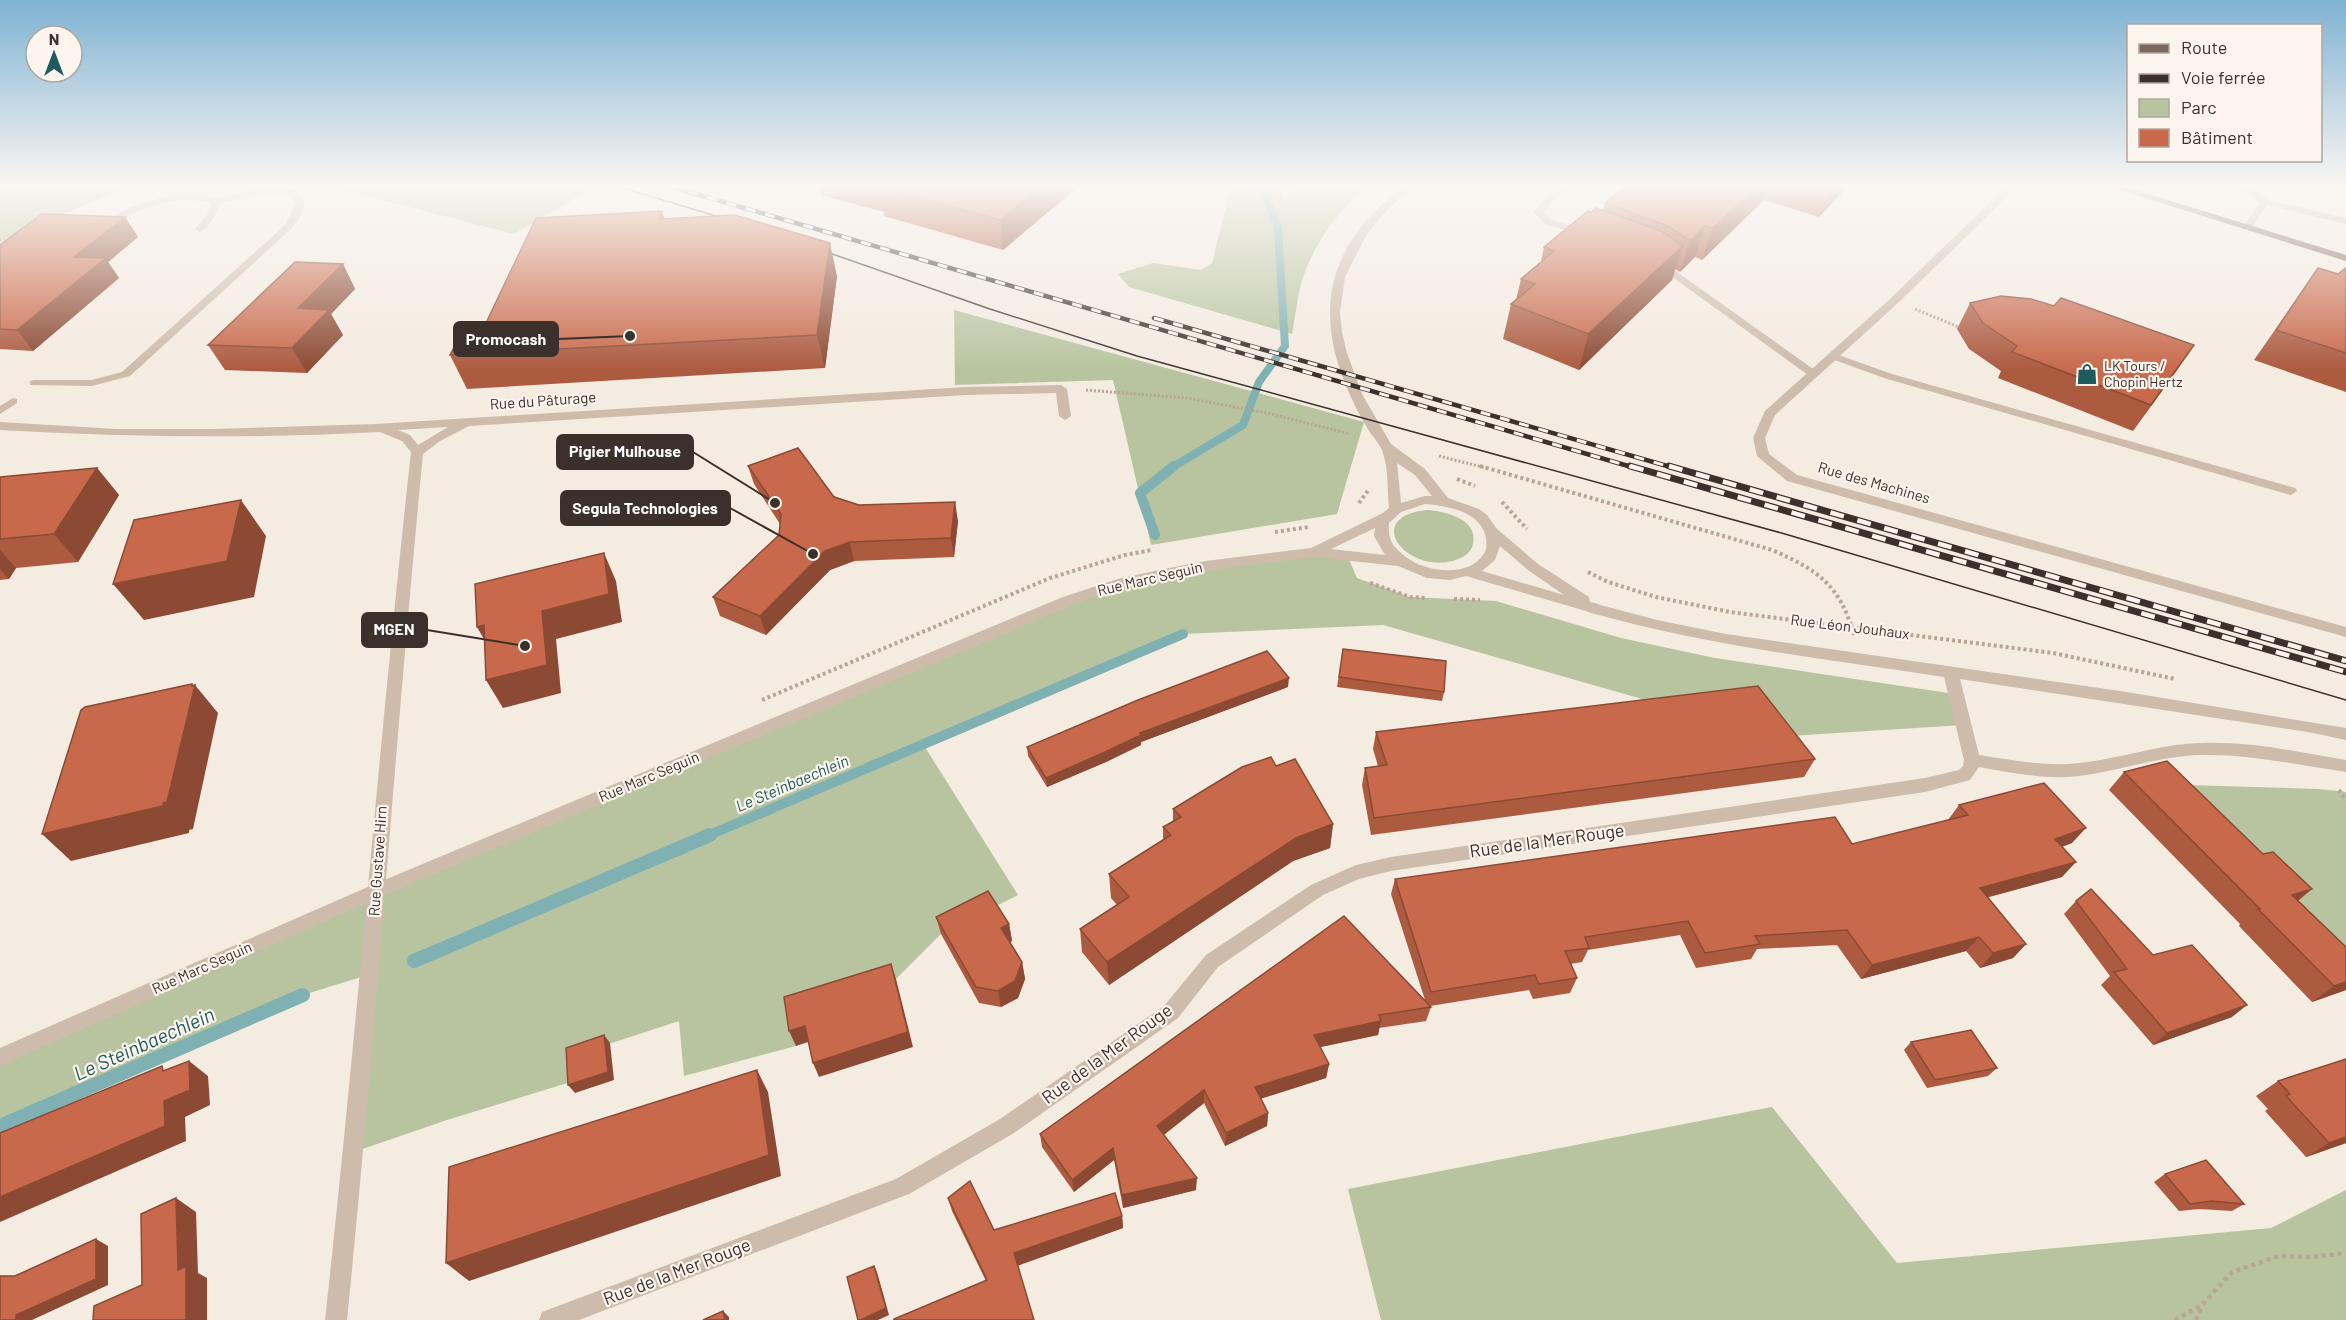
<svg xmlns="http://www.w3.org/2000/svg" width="2346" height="1320" font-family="Barlow,sans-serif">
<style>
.green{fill:#b8c4a0}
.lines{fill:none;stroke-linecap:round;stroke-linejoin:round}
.stream-far2{stroke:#7fb0b2;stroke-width:8}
.stream-far1{stroke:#7fb0b2;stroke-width:10}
.stream{stroke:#7fb0b2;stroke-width:14}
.path-far2{stroke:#b9a596;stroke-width:3;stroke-dasharray:2 2;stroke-linecap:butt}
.path-far1{stroke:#b9a596;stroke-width:4;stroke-dasharray:3 3;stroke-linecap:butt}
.path{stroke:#b9a596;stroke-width:4.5;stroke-dasharray:4 4;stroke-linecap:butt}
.service{fill:#cdbbac;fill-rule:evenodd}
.minor{fill:#cdbbac;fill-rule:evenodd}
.tertiary{fill:#cdbbac;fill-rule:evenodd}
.primary{fill:#7d675c;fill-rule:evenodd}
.tram{stroke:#3b302b;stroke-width:1.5}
.rail-far1-casing{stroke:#3b302b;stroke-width:4.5}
.rail-casing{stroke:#3b302b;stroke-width:7}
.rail-far1{stroke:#fbf5ee;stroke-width:3;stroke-dasharray:10;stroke-linecap:butt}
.rail{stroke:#fbf5ee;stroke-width:4.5;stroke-dasharray:14;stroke-linecap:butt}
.wall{fill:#ac5a40}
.shaded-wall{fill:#8c4a34}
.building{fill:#c8694b;stroke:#8c4a34;stroke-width:1.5}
.labels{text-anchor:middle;stroke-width:4.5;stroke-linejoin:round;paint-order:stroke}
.far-poi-label{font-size:14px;fill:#3b302b;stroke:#fbf5ee;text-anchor:start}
.street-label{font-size:15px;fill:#3b302b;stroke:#fbf5ee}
.water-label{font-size:16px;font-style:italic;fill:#1f5a5e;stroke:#fbf5ee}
.near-street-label{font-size:18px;fill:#3b302b;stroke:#fbf5ee}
.near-water-label{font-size:20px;font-style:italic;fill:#1f5a5e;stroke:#fbf5ee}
.leader{fill:none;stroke:#3b302b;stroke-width:2}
.callout-dot{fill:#3b302b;stroke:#fbf5ee;stroke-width:2}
.callout{fill:#3b302b;stroke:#3b302b;stroke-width:2}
.callout-label{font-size:16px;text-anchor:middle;font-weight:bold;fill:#fff}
</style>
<rect width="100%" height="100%" fill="#f4ebe1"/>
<g class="green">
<path d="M0 186H129L0 241Z"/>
<path d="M328 186H580L591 189 514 234Z"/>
<path d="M1227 186H1279L1283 198 1310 186H1369C1339 208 1311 248 1301 284 1297 300 1295 318 1292 334L1129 287 1118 274 1153 263 1201 270 1212 263 1229 194Z"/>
<path d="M954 310 1364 422 1337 514 1151 545 1113 380 955 385Z"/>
<path d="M1427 510C1444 511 1479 519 1473 544 1472 551 1465 557 1458 559 1410 578 1359 517 1427 510Z"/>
<path d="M1314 552 1347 555 1357 578 1410 597 1496 601 1621 638 1715 658 1955 694 1963 725 1775 737 1383 625 1183 634 923 744 1018 895 941 934 896 979 791 1010 796 1046 684 1076 679 1021 572 1056 574 1081 447 1120 354 1152 371 974 303 995 0 1126V1057L1118 584Z"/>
<path d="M2188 785 2319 789 2346 792V951Z"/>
<path d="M1772 1107 1897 1263 2271 1228 2346 1190V1320H1381L1348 1189Z"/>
</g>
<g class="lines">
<path class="stream-far2" d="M1171 468 1243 425 1259 382 1285 346 1278 228 1262 186"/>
<g class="stream-far1">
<path d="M1155 535 1140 493 1174 466"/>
<path d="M707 836 1183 634"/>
</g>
<g class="stream">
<path d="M414 961 710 835"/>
<path d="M0 1126 303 995"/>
</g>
<g class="path-far2">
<path d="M2066 186 2091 194"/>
<path d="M55 216 123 186"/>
<path d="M0 241 16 234"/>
<path d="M1915 309 1961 328"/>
<path d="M1086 390 1187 398 1267 413 1350 434"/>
<path d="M1439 456 1486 468"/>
</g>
<g class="path-far1">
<path d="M1480 466 1772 550C1818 570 1840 585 1854 635"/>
<path d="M1457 479 1475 486"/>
<path d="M1502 502 1527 529"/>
<path d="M1359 503 1369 489"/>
<path d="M1275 532 1309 527"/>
<path d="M1588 572 1608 582 1656 597 1730 612 2053 653 2175 679"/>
<path d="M1370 583 1410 597 1426 598"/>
<path d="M1454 599 1480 600"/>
<path d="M762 700 1050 578 1125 555 1152 550"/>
<path d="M2339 790 2346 800"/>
</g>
<g class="path">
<path d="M2175 1320 2202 1305 2232 1272 2279 1256 2312 1257 2346 1253"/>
<path d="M2196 1320 2202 1306"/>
</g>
<g class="service">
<path d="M1565 186H1576L1555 198 1544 212 1550 219 1586 232V236H1580L1544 223 1534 212 1549 194Z"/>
<path d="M2227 186H2241L2255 190 2268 200 2346 218V224L2267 205 2250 230H2244L2242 228 2260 203 2249 194Z"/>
<path d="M260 189 296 190 305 203 300 218 291 229 130 376 92 386 30 385V381L34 380H92L122 372 285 225 296 203 290 195H260L221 203C216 214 211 226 200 232L195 229 207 215 212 203C186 197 163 201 138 211 127 215 114 229 101 228V224L131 207 173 194H199L217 198Z"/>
<path d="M1657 262H1663L1816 371V375H1808L1657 266Z"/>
<path d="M1833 353 1892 374 2295 488 2297 491 2291 495 2287 494 1884 378 1829 358V354Z"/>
<path d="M13 398 17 399V403L0 414V406Z"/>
</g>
<g class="minor">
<path d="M2007 186H2018L1898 303 1775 415 1765 438 1769 454 1797 475 2346 627V637L1787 481 1757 456 1753 438 1765 411 1890 299Z"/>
<path d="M1061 385 1067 389 1071 416 1065 420 1059 416 1056 393 966 395 469 426 440 441 423 454C395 742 376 1032 347 1320H325C357 1031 379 741 411 452L402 441 380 432C253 439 127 437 0 430V422L116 429H213L376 424 966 387ZM448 427 418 445 410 435 398 430Z"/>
<path d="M1593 603 1657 620 1726 634 2120 691 2346 728V740L2308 732 1960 679 1979 755C2012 760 2045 767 2079 763 2120 759 2159 744 2201 743 2250 741 2298 752 2346 760V772C2298 765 2250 754 2201 755 2159 756 2120 771 2079 776 2046 780 2012 773 1979 767L1970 780 1925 792 1391 871 1359 879 1323 895 1218 967 1178 1018 1014 1133 909 1194 579 1320H539L542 1312 550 1309 896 1179 1000 1119 1164 1006 1206 955 1311 885 1356 865 1391 857 1925 778 1959 770 1963 766 1964 760 1944 677C1824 659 1704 645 1588 612L1586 608 1588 604Z"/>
</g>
<path class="tertiary" d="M1404 186H1415L1388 209 1367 234 1345 277 1340 312 1342 332 1347 353 1362 394 1391 444 1425 469 1448 498 1479 509 1487 515 1497 529 1538 564 1589 597 1590 602 1598 604 1600 608 1598 612 1593 613 1466 576 1450 580 1427 578 1398 566 1314 557 1206 571 1159 580 1120 588 1073 605 382 896 0 1066V1048L370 886 1063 597 1118 579 1159 570 1206 561 1311 548 1383 513 1389 508C1387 489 1389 469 1382 450 1379 443 1373 437 1369 431 1362 419 1355 407 1350 395 1311 310 1329 242 1404 186ZM1397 463 1415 475 1432 496H1425L1401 503ZM1425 504C1447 506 1481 511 1486 538 1487 544 1487 550 1483 555 1468 578 1425 572 1406 557 1392 546 1388 541 1389 523L1401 512ZM1375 528 1374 536 1385 555 1331 549ZM1500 546 1528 570 1564 595 1482 571 1495 560Z"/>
<path class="primary" d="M2107 186H2123L2346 255V261Z"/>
<g class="tram">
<path d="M617 186 732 221"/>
<path d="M818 249 990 309 1137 356 1785 534 2346 700"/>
</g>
<defs>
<g id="rail-far1">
<path d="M669 186 1635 468"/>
<path d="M1154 318 1674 468"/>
</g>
<g id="rail">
<path d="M1630 466 2346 672"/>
<path d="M1669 466 2346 661"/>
</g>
</defs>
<use href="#rail-far1" class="rail-far1-casing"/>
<use href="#rail" class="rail-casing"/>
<use href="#rail-far1" class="rail-far1"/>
<use href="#rail" class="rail"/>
</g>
<g class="wall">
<path d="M819 186H1079L1003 250 884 216V212L821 195Z"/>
<path d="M1625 186H1848L1819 217 1764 200 1702 260 1695 257 1680 272 1675 269 1672 280 1579 370 1503 339 1511 304 1516 300 1521 279 1541 262 1544 247 1591 212 1603 210 1605 203Z"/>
<path d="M662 211 664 219 837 276 825 368 467 389 450 355 486 323Z"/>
<path d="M125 217 138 237 108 262 119 278 33 351 0 349V245Z"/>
<path d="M343 264 355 289 331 314 343 335 307 373 225 370 208 345Z"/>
<path d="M2318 268 2338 274 2346 268V392L2254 360Z"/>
<path d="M1970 303 2176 371 2133 431 1998 378 2001 371 1969 349 1957 329Z"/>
<path d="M748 466 859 505 958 521 954 557 854 561 830 570 766 635 720 616 713 597 779 535 780 524 754 484Z"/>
<path d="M97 468 119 495 78 562 16 568 9 579 0 580V477Z"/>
<path d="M1343 649 1444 692 1442 701 1337 687Z"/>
<path d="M1288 687 1141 742V745L1106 762 1047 787 1028 756 1027 747Z"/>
<path d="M1376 732 1815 759 1804 777 1371 835 1362 785 1365 768 1378 766 1373 749Z"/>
<path d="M1276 766 1333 824 1330 848 1293 861 1109 985 1082 952 1080 929 1117 905 1111 898 1109 874 1163 840V827L1173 821V809Z"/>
<path d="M2124 772 2298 901 2346 990 2312 1002 2239 926 2240 924 2109 790Z"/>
<path d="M1959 805 2072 843 2062 847V877L1988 897 2026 944 2013 958 1980 968 1966 951 1861 979 1837 945 1757 949 1751 959 1696 968 1680 935 1588 950 1582 962 1570 964 1577 978 1570 993 1533 999 1529 990 1430 1006 1431 1007 1426 1021 1379 1028 1378 1035 1320 1047 1329 1064 1326 1078 1261 1098 1268 1113 1267 1126 1225 1146 1204 1103 1164 1135 1196 1190 1123 1208 1114 1160 1074 1192 1042 1147 1040 1134 1344 916 1425 1000 1391 894 1395 879 1852 844 1948 820Z"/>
<path d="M2076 901 2153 955 2232 1017 2153 1045 2101 985 2110 976 2064 914Z"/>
<path d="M936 917 1009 924 1012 941 1010 942 1022 962 1025 979 1018 998 1001 1007 979 1003 941 934Z"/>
<path d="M1911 1042 1997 1068 1988 1076 1927 1088 1904 1050Z"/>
<path d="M2278 1081 2346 1143 2306 1157 2265 1111 2268 1109 2256 1096Z"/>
<path d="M2165 1174 2244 1204 2232 1211 2199 1209 2179 1211 2154 1182Z"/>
<path d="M948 1198 994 1230 1122 1216 1123 1228 1017 1265 986 1281 952 1211Z"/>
</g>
<g class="shaded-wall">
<path d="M1042 186H1079L1003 250 1000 220Z"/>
<path d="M1758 186H1769L1764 200 1702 260 1713 228Z"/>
<path d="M1831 186H1848L1819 217Z"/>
<path d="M662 211 672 244 660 219Z"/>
<path d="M125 217 138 237 108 262 119 278 33 351 17 330 74 257Z"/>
<path d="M1705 226 1695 257 1680 272 1690 241Z"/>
<path d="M830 243 837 276 825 368 817 335Z"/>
<path d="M1683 246 1672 280 1579 370 1588 334Z"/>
<path d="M343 264 355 289 331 314 343 335 307 373 292 348 298 308Z"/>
<path d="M2194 345 2176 371 2133 431 2151 405Z"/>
<path d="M97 468 119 495 78 562 54 534Z"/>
<path d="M241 500 266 536 254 597 144 620 113 584Z"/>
<path d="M955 502 958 521 954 557 951 538Z"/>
<path d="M850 542 854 561 830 570 766 635 760 616 825 551Z"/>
<path d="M0 550 16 568 9 579 0 569Z"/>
<path d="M604 553 616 581 622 622 556 639 561 693 503 708 486 680 542 611Z"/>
<path d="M484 625 493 655 477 627Z"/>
<path d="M1289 678 1288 687 1141 742V745L1106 762 1047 787 1046 778 1140 733Z"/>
<path d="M192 684 195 687V685L218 713 193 829 189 830V833L71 861 42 834 192 686Z"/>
<path d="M1333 824 1330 848 1293 861 1109 985 1107 962 1296 838Z"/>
<path d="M2086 828 2072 843 2041 854 2055 839Z"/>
<path d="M2076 862 2062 877 1967 903 1980 888Z"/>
<path d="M2312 889 2292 906V895Z"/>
<path d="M1009 924 1012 941 1004 945 1001 928Z"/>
<path d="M1979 937 1966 951 1861 979 1872 965Z"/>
<path d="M2026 944 2013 958 1980 968 1993 953Z"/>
<path d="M1022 962 1025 979 1018 998 1001 1007 998 991Z"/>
<path d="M891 964 896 979 913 1047 819 1077 813 1063Z"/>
<path d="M2346 982V990L2312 1002 2334 986Z"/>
<path d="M2247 1005 2232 1017 2153 1045 2167 1033Z"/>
<path d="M1381 1021 1378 1035 1311 1049 1314 1035Z"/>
<path d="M805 1026 811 1041 796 1046 789 1031Z"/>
<path d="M604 1035 610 1043 614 1080 575 1093 568 1085Z"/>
<path d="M189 1061 208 1076 210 1105 185 1117 186 1141 0 1222V1197L164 1101Z"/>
<path d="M1329 1064 1326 1078 1254 1101 1255 1087Z"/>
<path d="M757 1070 768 1092 781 1176 469 1281 446 1263Z"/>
<path d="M1204 1090V1103L1158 1139 1157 1126Z"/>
<path d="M1268 1113 1267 1126 1225 1146 1226 1133Z"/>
<path d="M2346 1137V1143L2306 1157 2329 1143Z"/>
<path d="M1113 1148 1114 1160 1074 1192 1072 1180Z"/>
<path d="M1197 1178 1196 1190 1123 1208 1122 1195Z"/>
<path d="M176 1198 196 1212 198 1273 207 1278V1320H186L178 1270Z"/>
<path d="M1122 1216 1123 1228 1017 1266 1014 1253Z"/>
<path d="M96 1239 108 1246V1285L32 1320H16V1315Z"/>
<path d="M874 1266 877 1272 889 1315 878 1320H861Z"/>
<path d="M723 1311 729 1317V1320H725Z"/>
</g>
<g class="building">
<path d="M880 186H1042L1000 220 879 187Z"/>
<path d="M1625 186H1758L1713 228 1705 226 1690 241 1668 226 1605 203Z"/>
<path d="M1596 208 1661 231 1683 246 1588 334 1511 304 1535 284 1521 279 1554 251 1544 247 1588 211 1591 212Z"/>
<path d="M662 211 660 219 735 215 830 243 817 335 450 355 466 325 486 323 536 218Z"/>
<path d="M42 214 125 217 74 257 106 258 17 330 0 329V245Z"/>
<path d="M295 262 343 264 298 308 329 310 292 348 208 345Z"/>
<path d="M2318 268 2338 274 2346 268V353L2276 330Z"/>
<path d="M2001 296 2031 299 2054 306 2061 298 2194 345 2151 405 2012 352 2017 346 1983 323 1970 303Z"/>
<path d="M798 448 834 497 859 505 955 502 951 538 850 542 825 551 760 616 713 597 779 535 781 514 748 466Z"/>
<path d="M97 468 54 534 0 539V477Z"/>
<path d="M241 500 227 561 113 584 134 520Z"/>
<path d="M604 553 609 594 542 611 547 665 486 680 484 625 477 627 475 584Z"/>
<path d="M1343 649 1446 661 1444 692 1339 677Z"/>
<path d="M1267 651 1289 678 1140 733 1141 735 1105 752 1046 778 1027 747 1138 700Z"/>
<path d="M192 684V686L195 685 167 802 163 803V806L42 834 81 710 85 707Z"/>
<path d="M1758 686 1815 759 1374 818 1365 768 1387 765 1376 732Z"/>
<path d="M1271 757 1276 766 1295 759 1333 824 1296 838 1107 962 1080 929 1129 897 1109 874 1171 835 1163 827 1181 817 1173 809 1242 767Z"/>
<path d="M2167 761 2263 854 2273 852 2312 889 2292 895 2346 947V982L2334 986 2258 909H2260L2124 772Z"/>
<path d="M2044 783 2086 828 2055 839 2076 862 1980 888 2026 944 1993 953 1979 937 1872 965 1847 930 1755 936 1760 944 1705 953 1688 921 1585 937 1589 948 1565 951 1577 978 1539 984 1535 975 1431 992 1395 879 1835 817 1852 844 1968 815 1959 805Z"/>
<path d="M2091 889 2153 955 2192 945 2247 1005 2167 1033 2114 972 2127 969 2076 901Z"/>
<path d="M988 891 1009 924 1001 928 1022 962 1015 981 998 991 976 987 936 917Z"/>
<path d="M1344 916 1431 1007 1379 1015 1381 1021 1314 1035 1329 1064 1255 1087 1268 1113 1226 1133 1204 1090 1157 1126 1197 1178 1122 1195 1113 1148 1072 1180 1040 1134Z"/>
<path d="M891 964 908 1032 813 1063 805 1026 789 1031 784 997Z"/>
<path d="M1971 1030 1997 1068 1935 1080 1911 1042Z"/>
<path d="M604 1035 608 1072 568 1085 566 1048Z"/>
<path d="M2346 1059V1137L2329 1143 2286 1096 2290 1094 2278 1081Z"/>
<path d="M189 1061 190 1090 164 1101 165 1126 0 1197V1133L162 1066 163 1071Z"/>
<path d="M757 1070 769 1155 446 1263 449 1167Z"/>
<path d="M2206 1160 2244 1204 2211 1201 2190 1204 2165 1174Z"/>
<path d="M970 1181 994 1230 1115 1193 1122 1216 1014 1253 1034 1320H894V1319L987 1280 948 1198Z"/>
<path d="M176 1198 178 1270 186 1266V1320H93L94 1306 142 1285 141 1214Z"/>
<path d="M96 1239V1279L16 1315V1320H0V1276H15Z"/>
<path d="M874 1266 886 1308 861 1320H858L847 1277Z"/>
<path d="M723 1311 725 1320H703Z"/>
</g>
<linearGradient id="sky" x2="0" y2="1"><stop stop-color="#7eb2d2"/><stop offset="0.5" stop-color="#faf6f2"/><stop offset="1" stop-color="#faf6f2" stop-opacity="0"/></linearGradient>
<rect width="2346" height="371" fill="url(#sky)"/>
<defs>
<symbol id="shop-bare" viewBox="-9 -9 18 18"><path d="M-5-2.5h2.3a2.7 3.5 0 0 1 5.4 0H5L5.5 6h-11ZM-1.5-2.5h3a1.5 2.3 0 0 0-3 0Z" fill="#1f5a5e" stroke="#fbf5ee" stroke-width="2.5" paint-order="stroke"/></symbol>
</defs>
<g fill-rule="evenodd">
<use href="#shop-bare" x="2072" y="359" width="30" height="30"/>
</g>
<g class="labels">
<g class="far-poi-label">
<text x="2104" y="371">LK Tours /<tspan x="2104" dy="16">Chopin Hertz</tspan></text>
</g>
<g class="street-label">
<text transform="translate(543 401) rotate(-4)" y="5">Rue du Pâturage</text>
<text transform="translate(1874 483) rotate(16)" y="5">Rue des Machines</text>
<text transform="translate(1150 579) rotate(-13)" y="5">Rue Marc Seguin</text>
<text transform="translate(1850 627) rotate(7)" y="5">Rue Léon Jouhaux</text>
<text transform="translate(649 777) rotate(-23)" y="5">Rue Marc Seguin</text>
<text transform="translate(378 861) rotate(-86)" y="5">Rue Gustave Hirn</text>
<text transform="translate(202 968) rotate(-24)" y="5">Rue Marc Seguin</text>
</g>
<g class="water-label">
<text transform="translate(792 783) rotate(-23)" y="6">Le Steinbaechlein</text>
</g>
<g class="near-street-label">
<text transform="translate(1547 841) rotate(-8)" y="6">Rue de la Mer Rouge</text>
<text transform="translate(1107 1054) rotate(-36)" y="6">Rue de la Mer Rouge</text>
<text transform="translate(677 1272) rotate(-21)" y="6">Rue de la Mer Rouge</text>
</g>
<g class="near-water-label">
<text transform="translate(144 1044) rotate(-24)" y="7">Le Steinbaechlein</text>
</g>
</g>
<path class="leader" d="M630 336L558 339M775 503L693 452M813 554L730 508M525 646L427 630"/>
<g class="callout-dot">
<circle cx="630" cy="336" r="6"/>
<circle cx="775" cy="503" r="6"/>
<circle cx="813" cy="554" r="6"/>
<circle cx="525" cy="646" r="6"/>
</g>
<g class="callout">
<rect x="454" y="322" width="104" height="34" rx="6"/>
<rect x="557" y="435" width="136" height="34" rx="6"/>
<rect x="561" y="491" width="169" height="34" rx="6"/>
<rect x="362" y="613" width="65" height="34" rx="6"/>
</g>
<g class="callout-label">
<text x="506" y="345">Promocash</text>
<text x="625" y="457">Pigier Mulhouse</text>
<text x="645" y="514">Segula Technologies</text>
<text x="394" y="635">MGEN</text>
</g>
<rect x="2127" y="24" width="195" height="138" fill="#fbf5ee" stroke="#aea6a0" stroke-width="1.5"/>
<rect x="2139" y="44" width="30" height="9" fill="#7d675c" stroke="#aea6a0" stroke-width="1.5"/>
<text x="2181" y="54" font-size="18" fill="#3b302b">Route</text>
<rect x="2139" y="74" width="30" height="9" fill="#3b302b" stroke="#aea6a0" stroke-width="1.5"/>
<text x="2181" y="84" font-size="18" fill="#3b302b">Voie ferrée</text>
<rect x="2139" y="99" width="30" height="18" fill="#b8c4a0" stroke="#aea6a0" stroke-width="1.5"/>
<text x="2181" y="114" font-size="18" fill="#3b302b">Parc</text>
<rect x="2139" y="129" width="30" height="18" fill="#c8694b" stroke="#aea6a0" stroke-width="1.5"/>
<text x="2181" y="144" font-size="18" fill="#3b302b">Bâtiment</text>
<g transform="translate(54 54)"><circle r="28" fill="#fbf5ee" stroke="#aea6a0" stroke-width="1.5"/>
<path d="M0-4.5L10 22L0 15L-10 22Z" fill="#1f5a5e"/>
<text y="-9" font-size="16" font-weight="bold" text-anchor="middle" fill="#3b302b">N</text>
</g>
</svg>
